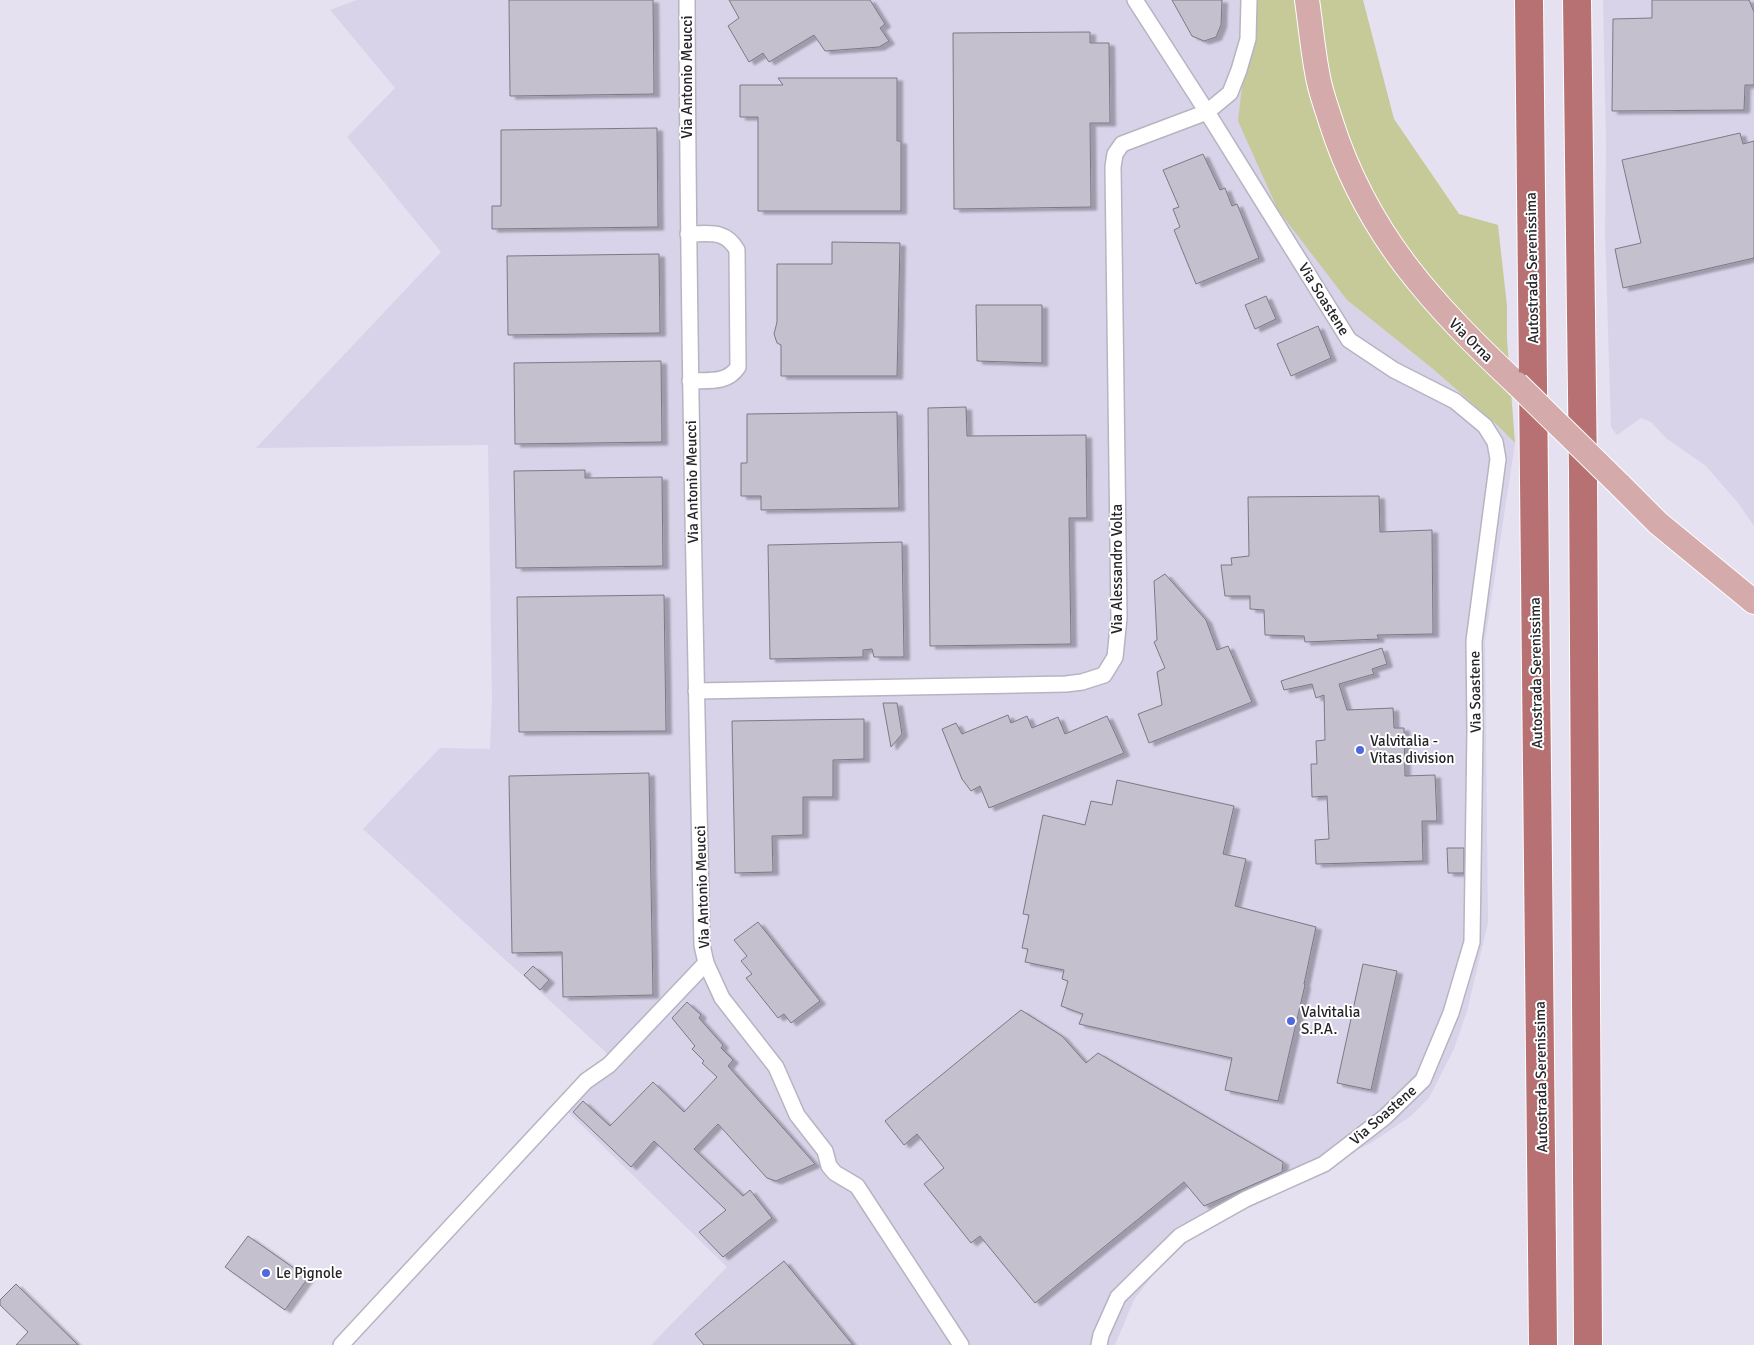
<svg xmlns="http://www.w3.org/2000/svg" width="1754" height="1345" font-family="Signika,sans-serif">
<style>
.built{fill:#d8d3e9}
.green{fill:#c5ca98}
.building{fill:#c4c0ce;stroke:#7c7985;filter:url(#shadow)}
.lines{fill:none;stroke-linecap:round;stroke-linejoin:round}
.minor-casing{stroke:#b7b4c1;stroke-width:18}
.primary-casing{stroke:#fff;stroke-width:26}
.motorway-casing{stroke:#fff;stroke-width:30}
.minor{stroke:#fff;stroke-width:15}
.primary{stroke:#d4aaaa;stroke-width:24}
.motorway{stroke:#b87172;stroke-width:28}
.primary-bridge-casing{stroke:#fff;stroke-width:26;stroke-linecap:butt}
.primary-bridge{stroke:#d4aaaa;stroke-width:24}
.poi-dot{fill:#4f68dd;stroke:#fff;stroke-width:2}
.labels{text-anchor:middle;stroke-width:4;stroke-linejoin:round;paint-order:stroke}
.street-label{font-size:15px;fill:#26252a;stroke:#fff}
.poi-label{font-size:15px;fill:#26252a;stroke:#fff;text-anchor:start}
</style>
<defs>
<filter id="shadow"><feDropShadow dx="5.5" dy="3" stdDeviation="1" flood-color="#0004"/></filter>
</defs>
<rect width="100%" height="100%" fill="#e5e1f0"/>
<g class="built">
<path d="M357 0H1252L1347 300 1433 369 1497 425 1515 443 1485 641 1488 923 1467 1011 1454 1049 1429 1098 1411 1116 1371 1143 1194 1230 1159 1267 1134 1300 1115 1345H651L727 1267 568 1112 606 1068 611 1057 363 829 440 748 490 749 492 699 488 445 256 448 441 252 347 137 395 88 330 10Z"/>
<path d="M1603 0H1754V526L1739 504 1706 466 1666 438 1651 422 1641 418 1617 435 1611 427 1605 232 1606 144Z"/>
</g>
<path class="green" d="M1252 0H1363L1394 119 1459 214 1498 225 1507 306V339L1515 443 1497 425 1433 369 1347 300 1278 210 1238 121Z"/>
<g class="building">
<path d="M509 0H653L654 94 510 96Z"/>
<path d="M729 0H870L885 24 880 28 889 41 879 47 825 51 814 35 769 62 763 53 749 62 728 26 739 18Z"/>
<path d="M1172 0H1222L1221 25 1216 37 1204 41 1192 36Z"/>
<path d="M1652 0H1749L1754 12V85H1745L1744 110 1612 111 1613 19 1652 18Z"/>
<path d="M1090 32V43H1109L1110 123H1090L1091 207 954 209 953 33Z"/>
<path d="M778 78H897V141H901V211H758V117H740V85H783Z"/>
<path d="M657 128 658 227 492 229V206H501V130Z"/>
<path d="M1740 133 1743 144 1754 141V258L1623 288 1615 249 1641 243 1622 160Z"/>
<path d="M1203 154 1220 190 1225 188 1232 206 1237 204 1259 258 1196 284 1174 230 1180 227 1173 209 1179 207 1163 170Z"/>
<path d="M832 242 900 243 897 376H781V345L777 343 774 334 777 322V264H832Z"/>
<path d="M659 254 660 333 508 335 507 256Z"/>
<path d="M1266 296 1276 319 1255 329 1245 305Z"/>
<path d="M976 305H1042V363L977 361Z"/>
<path d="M1318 326 1331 358 1291 376 1277 344Z"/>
<path d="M661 361 662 442 515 444 514 363Z"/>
<path d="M966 407 967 436 1086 435 1087 518H1069L1071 644 930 646 928 408Z"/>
<path d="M897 412 899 508 761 510V496H741V463H747V414Z"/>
<path d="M585 470V478L662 477 663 566 516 568 514 471Z"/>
<path d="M1379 496 1380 532 1432 530 1433 634 1377 635 1379 639 1305 642 1304 636 1265 635 1264 610 1250 609V596H1225L1221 565H1232L1231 558 1249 556 1248 497Z"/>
<path d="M902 542 904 657H874L872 649 863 650V657L770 659 768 545Z"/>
<path d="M1165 574 1206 620 1217 650 1228 646 1252 702 1149 743 1138 714 1162 705 1157 672 1165 668 1154 642 1157 640 1154 581Z"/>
<path d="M664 595 666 731 519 732 517 597Z"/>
<path d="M1382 648 1387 664 1372 669 1374 674 1339 684 1347 710 1393 708 1394 728H1404L1405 776 1435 775 1437 821H1422L1423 861 1316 864 1315 840 1329 839 1327 796 1312 797 1311 764H1317L1316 741 1325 740 1324 695 1316 698 1312 684 1284 690 1281 681Z"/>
<path d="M883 703H897L902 734 891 747Z"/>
<path d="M1008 715 1011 723 1027 716 1032 728 1058 717 1065 734 1107 716 1124 753 989 808 980 786 971 791 962 779 942 729 956 723 962 734Z"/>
<path d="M864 719V759L833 760V797H803V835L772 836 773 872 735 873 732 721Z"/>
<path d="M649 773 653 995 563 997 562 952 512 953 509 776Z"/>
<path d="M1117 780 1234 806 1223 854 1246 859 1235 906 1316 927 1304 984 1305 985 1278 1101 1225 1090 1232 1058 1079 1024 1083 1014 1061 1006 1068 981 1062 979 1064 970 1025 962 1028 949 1022 948 1029 915 1023 914 1043 815 1085 825 1091 801 1112 805Z"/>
<path d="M1447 848H1464V873H1448Z"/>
<path d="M758 922 820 1001 791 1023 784 1014 778 1018 746 978 752 974 741 961 747 956 734 940Z"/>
<path d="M1363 964 1397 971 1371 1090 1337 1083Z"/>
<path d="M533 966 549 980 540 990 524 975Z"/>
<path d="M687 1002 701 1015 699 1018 723 1045 721 1048 733 1060 728 1066 815 1164 776 1181 767 1178 718 1124 694 1149 743 1196 750 1190 772 1218 723 1257 699 1232 726 1210 654 1141 631 1167 573 1112 583 1101 610 1126 653 1082 684 1112 717 1077 702 1063 704 1061 692 1049 695 1046 672 1018Z"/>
<path d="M1021 1010 1062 1036 1086 1063 1098 1053 1283 1162 1282 1172 1204 1206 1184 1182 1035 1303 980 1236 971 1243 924 1184 944 1168 917 1134 904 1145 885 1121Z"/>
<path d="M248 1236 308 1278 285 1310 225 1267Z"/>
<path d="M784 1261 853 1345H704L695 1334Z"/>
<path d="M16 1284 78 1345H16L28 1332 0 1305V1300Z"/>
</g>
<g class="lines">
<defs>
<g id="minor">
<path d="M687 0C688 315 695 630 702 945L706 963 722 998 776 1067 797 1115 825 1151 829 1166 835 1173 857 1186 961 1345"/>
<path d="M688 234C709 234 725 229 737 250L738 367C727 384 708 380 690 381"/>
<path d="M696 691 1066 684 1082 682 1104 675 1115 657 1119 618 1113 167 1115 154 1122 144 1207 112 1135 0"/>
<path d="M341 1345 586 1081 609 1065 706 963"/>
<path d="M1099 1345 1101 1335 1118 1297 1180 1236 1246 1199 1324 1164 1385 1117 1423 1080 1451 1013 1472 942 1475 729 1474 641 1498 459 1495 442 1485 426 1455 401 1394 370 1349 340 1207 112 1230 93 1239 70 1248 39 1249 0"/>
</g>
<g id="primary">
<path d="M1307 0C1311 27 1313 55 1319 82 1322 96 1327 109 1331 122 1367 235 1433 305 1517 384"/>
<path d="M1619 484 1658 523 1754 602"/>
</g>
<g id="motorway">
<path d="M1529 0 1543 1345"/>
<path d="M1577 0 1583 473 1588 1345"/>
</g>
</defs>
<use href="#minor" class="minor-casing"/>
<use href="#primary" class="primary-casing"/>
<use href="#motorway" class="motorway-casing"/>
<use href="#minor" class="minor"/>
<use href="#primary" class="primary"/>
<use href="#motorway" class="motorway"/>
<defs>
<path id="primary-bridge" d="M1517 384 1619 484"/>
</defs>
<use href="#primary-bridge" class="primary-bridge-casing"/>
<use href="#primary-bridge" class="primary-bridge"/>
</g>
<g class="poi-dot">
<circle cx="1360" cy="750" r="5"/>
<circle cx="1291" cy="1021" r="5"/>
<circle cx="266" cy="1273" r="5"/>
</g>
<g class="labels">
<g class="street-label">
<text transform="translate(687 77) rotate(-90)" y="5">Via Antonio Meucci</text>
<text transform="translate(1532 268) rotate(-91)" y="5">Autostrada Serenissima</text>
<text transform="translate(1324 299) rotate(58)" y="5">Via Soastene</text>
<text transform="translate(1471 340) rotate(45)" y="5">Via Orna</text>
<text transform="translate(692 482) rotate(-91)" y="5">Via Antonio Meucci</text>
<text transform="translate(1117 569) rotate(-90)" y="5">Via Alessandro Volta</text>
<text transform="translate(1536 673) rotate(-91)" y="5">Autostrada Serenissima</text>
<text transform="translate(1475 692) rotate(-91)" y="5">Via Soastene</text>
<text transform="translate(702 887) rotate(-92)" y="5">Via Antonio Meucci</text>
<text transform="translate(1541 1077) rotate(-91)" y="5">Autostrada Serenissima</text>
<text transform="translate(1383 1115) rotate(-41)" y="5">Via Soastene</text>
</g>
<g class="poi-label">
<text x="1370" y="746">Valvitalia -<tspan x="1370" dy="17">Vitas division</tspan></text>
<text x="1301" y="1017">Valvitalia<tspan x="1301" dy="17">S.P.A.</tspan></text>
<text x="276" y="1278">Le Pignole</text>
</g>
</g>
</svg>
